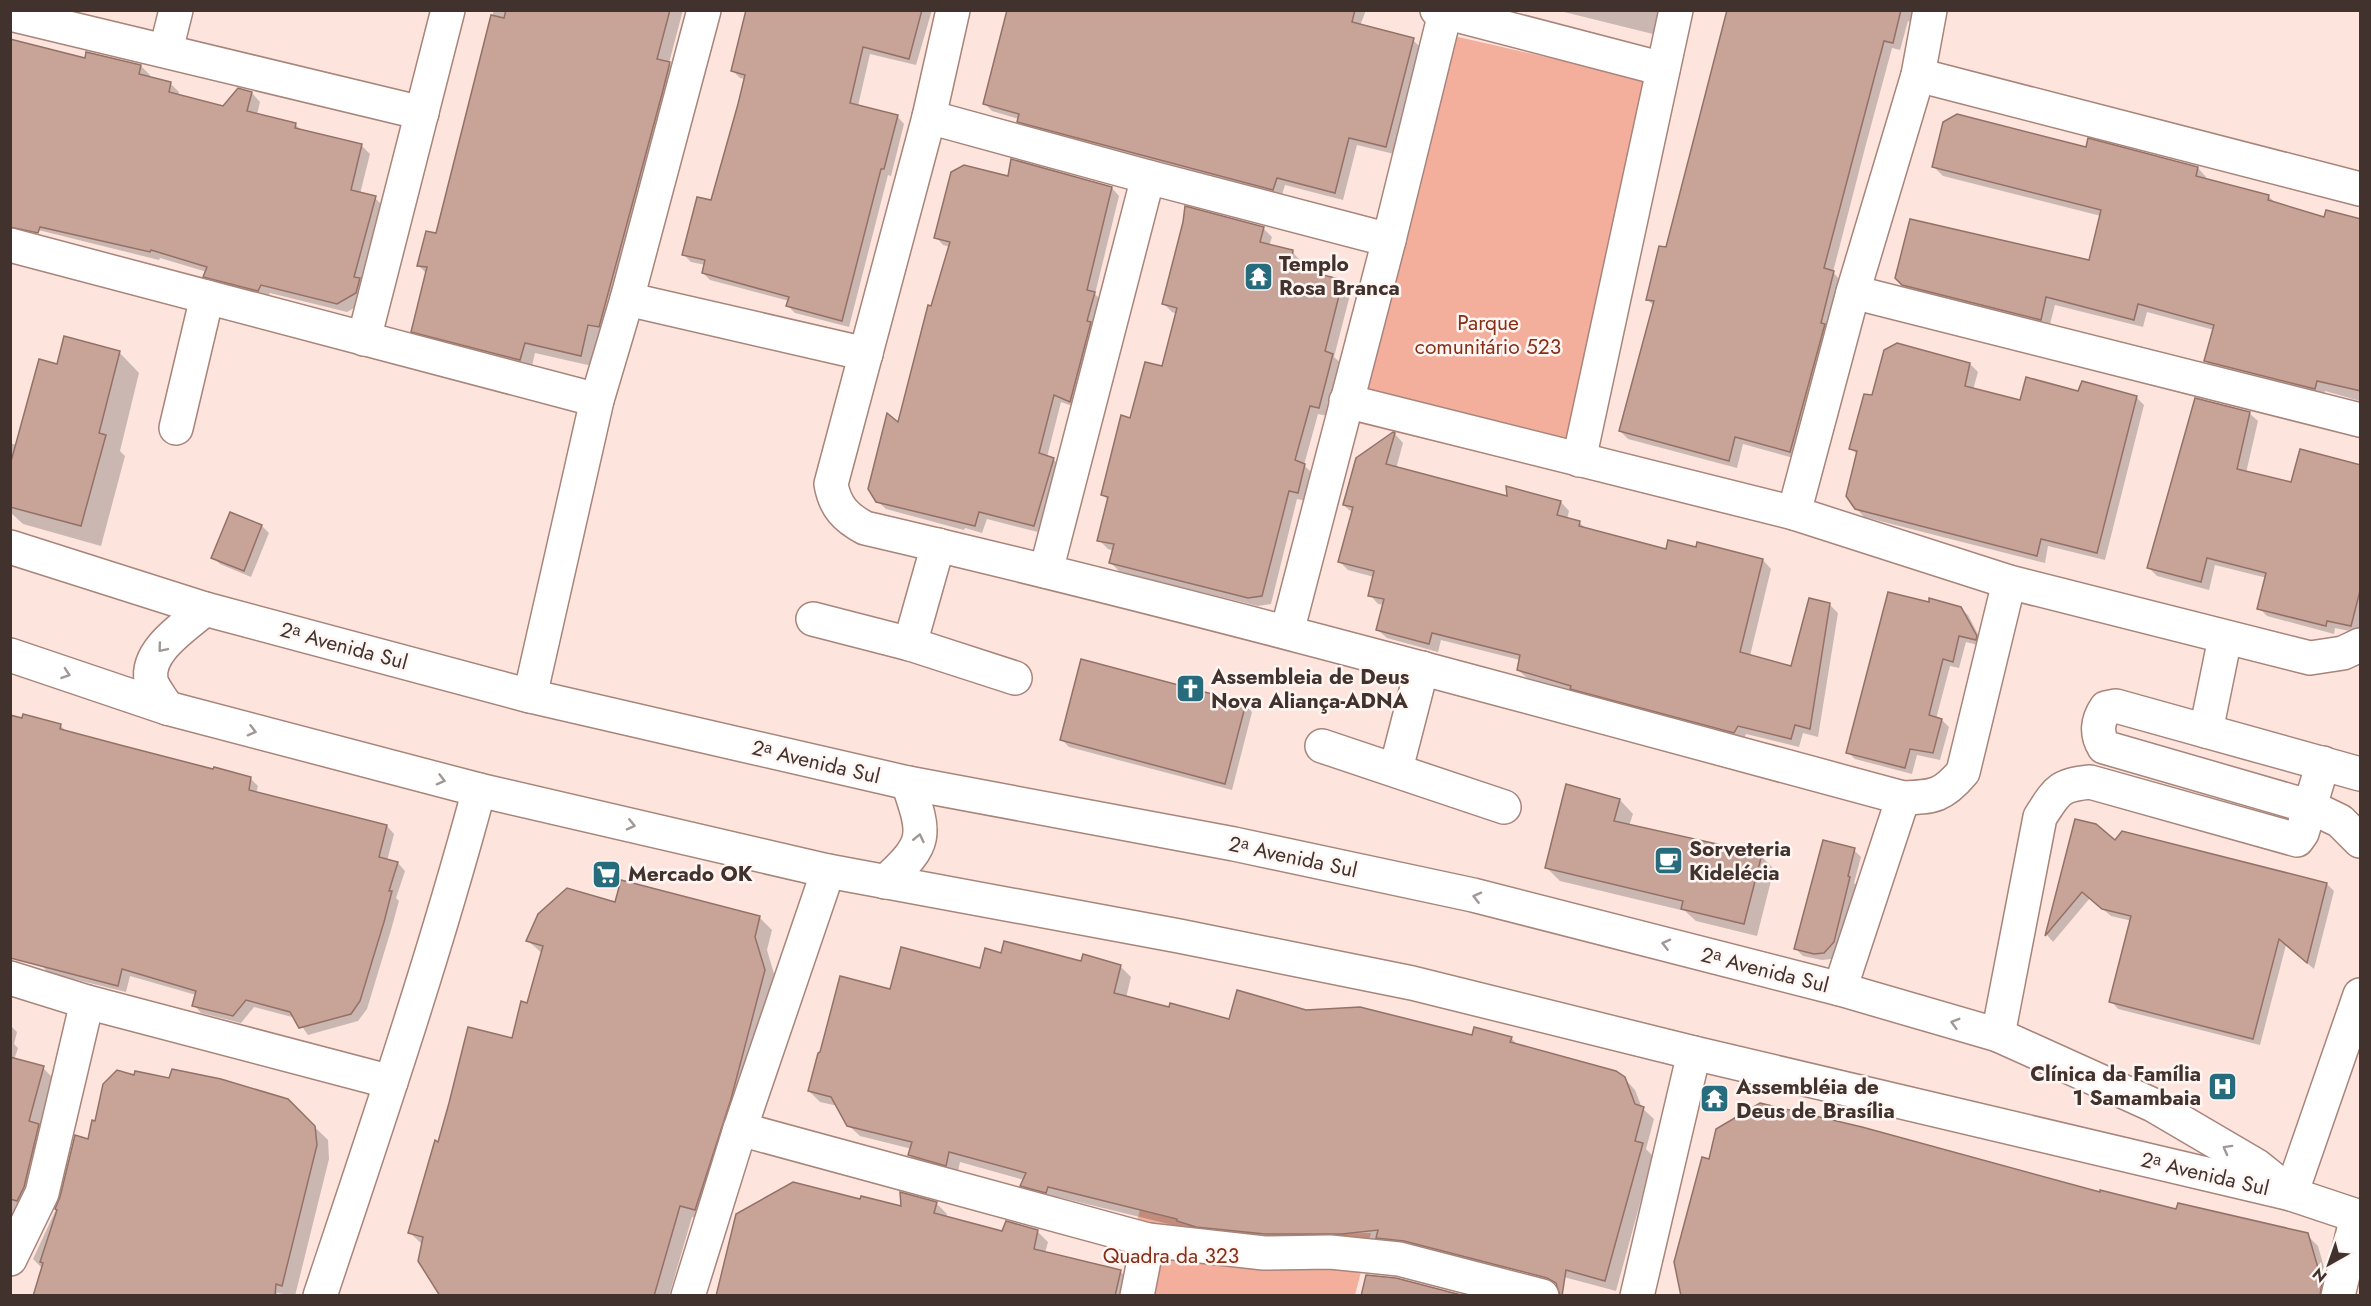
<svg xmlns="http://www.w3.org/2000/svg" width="2371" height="1306" font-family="Jost,sans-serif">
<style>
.green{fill:#f3af9c}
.shadow{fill:#0003}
.building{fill:#c8a398;stroke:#947167;stroke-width:1.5}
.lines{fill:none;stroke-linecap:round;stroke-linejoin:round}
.minor-casing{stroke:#a8847a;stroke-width:36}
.minor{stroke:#fff;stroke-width:33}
.oneway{stroke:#a09896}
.labels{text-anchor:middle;stroke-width:5;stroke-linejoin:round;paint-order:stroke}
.poi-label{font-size:21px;font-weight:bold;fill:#41322d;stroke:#fff6f4;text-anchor:start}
.park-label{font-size:21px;fill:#852f17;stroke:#fff6f4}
.street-label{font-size:21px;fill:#41322d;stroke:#fff6f4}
</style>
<rect width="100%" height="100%" fill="#fde5de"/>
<g class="green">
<path d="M1454 36 1665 84 1569 474 1349 421Z"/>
<path d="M1140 1209 1262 1235 1371 1233 1355 1295 1120 1296Z"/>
</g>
<g class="shadow">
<path d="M494 10H683L669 63 679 74 609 337 599 334 592 366 535 353 531 370 424 342 413 331 427 274 418 265 437 235Z"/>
<path d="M747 10H932L916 65 870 54 858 106 897 116 904 124 891 176 888 175 849 327 795 313 788 306 789 301 710 280 703 273 705 265 691 262 684 255 712 202 745 79 740 78 733 71Z"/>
<path d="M1263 10H1366L1360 26 1413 40 1421 48 1394 154 1357 145 1343 200 1285 185 1281 198 1027 129 1019 121V119L992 111 984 103Z"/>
<path d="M1556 10H1657L1665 18 1661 36Z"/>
<path d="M1729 10H1914L1911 22 1908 21 1900 50 1892 48 1865 148 1833 272 1841 281 1797 459 1743 444 1737 468 1628 439 1620 431 1654 306 1647 299 1667 249Z"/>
<path d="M87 60 141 66 150 75 149 78 170 83 179 92 178 96 223 107 252 93 260 102 257 115 295 124 302 131 361 145 370 154 360 194 375 198 384 207 365 302 347 312 270 293 267 299 214 285 205 276 207 272 160 258 159 260 10 223Z"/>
<path d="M2087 149 2198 168 2206 177V180L2268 196 2277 204 2326 219 2360 220V401L2325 391 2324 397 2215 370 2206 361 2214 330 2147 312 2143 327 2055 305 2049 328 1912 293 1896 278 2090 261 2101 216 1943 176 1934 167Z"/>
<path d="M1009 178 1112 188 1119 196 1095 294 1102 301 1078 408 1061 402 1047 457 1054 460 1061 467 1042 533 987 519 982 533 965 528 964 530 886 509 877 501 950 247 943 245 936 237Z"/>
<path d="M1263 228 1272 237 1269 246 1292 252 1301 261 1300 270 1343 282 1351 291 1334 357 1342 364 1328 416 1318 414 1304 465 1313 474 1306 501 1297 499 1271 604 1258 606 1120 572 1111 563 1114 551 1108 549 1099 540 1109 501 1103 495 1131 420 1163 368 1177 314 1172 312 1163 303Z"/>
<path d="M119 352 139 373 120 451 125 456 101 546 23 524 10 512V443L17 445 58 365Z"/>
<path d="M1970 364 1978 372 1973 390 2021 402 2079 393 2136 397 2144 405 2105 560 2048 546 2045 563 1864 517 1856 508 1858 455 1851 449 1873 397Z"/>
<path d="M2249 413 2258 421 2246 473 2292 484 2360 466V627L2359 633 2335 628 2334 634 2267 616 2259 608 2267 578 2215 565 2209 590 2157 576 2149 568Z"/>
<path d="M1395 434 1403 443 1396 469 1509 498 1561 502 1569 511 1567 519 1579 522 1586 529 1667 551 1763 560 1771 569 1750 656 1792 667 1829 604 1838 613 1818 737 1803 733 1799 747 1746 734 1743 741 1581 697 1576 692 1527 678 1518 670 1520 660 1441 640 1438 652 1387 638 1378 630 1384 605 1378 604 1370 595 1374 577 1348 570 1339 561 1353 513 1342 504 1357 459Z"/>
<path d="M231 514 262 526 269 533 251 577 220 564 213 557Z"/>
<path d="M1930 604 1960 608 1968 615 1983 644 1982 646 1966 642 1959 668 1950 666 1936 719 1942 720 1949 727 1940 760 1917 755 1912 774 1855 759 1848 752Z"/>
<path d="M1245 705 1252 712 1232 790 1069 747 1062 740Z"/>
<path d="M60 725 67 732 250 778 258 786 256 794 387 826 394 834 387 861 398 863 405 871 396 898 399 901 391 930 367 1009 358 1021 308 1035 296 1018 254 1007 241 1023 201 1013 194 1005 196 995 130 976 126 992 49 973 41 965Z"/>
<path d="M1567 786 1620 800 1633 814 1629 826 1761 856 1774 869 1757 936 1696 921 1685 911 1560 881 1547 868Z"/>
<path d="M2076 820 2115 842 2123 833 2327 884 2334 891 2314 969 2286 945 2260 1045 2118 1009 2111 1001 2132 921 2111 916 2090 898 2053 942 2047 935Z"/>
<path d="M1854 850 1861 857 1854 883 1857 885 1840 949 1831 959 1822 960 1803 956 1796 949Z"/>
<path d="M616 903 760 918 772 930 767 950 777 984 708 1221 692 1217 669 1296H442L423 1245 410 1233 438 1144 513 1040 528 1004 543 954 528 941Z"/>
<path d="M1002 955 1120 966 1131 977 1126 998 1230 1021 1306 1011 1473 1037 1511 1038 1519 1046 1624 1078 1635 1090 1642 1108 1654 1119 1646 1149 1653 1156 1616 1291 1508 1262 1504 1274 1277 1245 1185 1228 1058 1197 1057 1203 1033 1196 1022 1185 1024 1180 960 1162 957 1176 921 1166 910 1155 912 1149 860 1136 848 1125 838 1106 820 1102 809 1091 891 991 981 969Z"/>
<path d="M10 1025 17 1032 14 1044 18 1048 14 1060 43 1068 53 1078 40 1127 48 1135 10 1245Z"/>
<path d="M135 1076 287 1100 328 1140 329 1159 295 1296 277 1293 276 1296H34L43 1269 33 1259 96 1123Z"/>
<path d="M2101 1194 2177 1211 2307 1235 2318 1246 2332 1296H1682Z"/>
<path d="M861 1201 902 1207 936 1203 947 1214 946 1218 1003 1232 1037 1231 1048 1242 1045 1253 1121 1272 1131 1282 1128 1296H717Z"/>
</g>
<g class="building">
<path d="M506 10H670L657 59 670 62 662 94 599 327 588 325 581 356 525 343 520 360 411 332 427 267 417 266 426 231 436 233 491 15 504 18Z"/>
<path d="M746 10H922L909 59 863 47 850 103 898 115 884 169H881L842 321 786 306 789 297 702 273 705 260 682 255 697 197 711 200 738 104 745 75 731 71Z"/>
<path d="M1007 10H1355L1352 22 1414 38 1386 147 1349 138 1335 193 1277 178 1273 190 1017 122 1019 114 983 104Z"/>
<path d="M1727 10H1901L1893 43 1884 41 1824 268 1834 271 1821 323 1825 324 1790 452 1735 437 1729 461 1619 431 1654 301 1646 300 1659 246 1666 247Z"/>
<path d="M10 39 85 58 86 52 141 65 139 74 171 82 169 92 223 106 238 88 252 92 247 111 296 123 295 128 362 144 351 190 376 196 354 277 360 278 356 293 337 304 261 285 258 291 203 277 207 267 151 250 150 252 40 227 38 233 10 227Z"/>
<path d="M1957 114 2086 147 2088 138 2198 167 2196 176 2269 195 2268 200 2324 217 2326 210 2361 219V391L2317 381 2315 389 2204 361 2214 325 2138 304 2134 320 2046 297 2041 320 1902 285 1895 278 1910 219 2089 260 2101 210 1932 167 1943 122Z"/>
<path d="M1011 159 1112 187 1087 290 1095 292 1087 321 1091 322 1070 402 1054 395 1039 453 1054 458 1034 526 979 512 975 526 876 502 868 489 887 413 898 422 928 305 931 306 950 242 934 238 951 172 964 165 1008 176Z"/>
<path d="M1185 206 1264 227 1260 242 1293 250 1291 267 1343 280 1325 351 1333 354 1319 408 1310 406 1295 460 1305 464 1298 493 1289 491 1262 596 1248 598 1109 563 1114 544 1097 541 1108 497 1101 495 1121 415 1130 418 1145 362 1162 366 1177 308 1162 304 1183 222Z"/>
<path d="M64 336 120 351 99 433 106 435 81 526 10 507V465L39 359 57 364Z"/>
<path d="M1897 343 1970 363 1965 386 2020 400 2026 377 2078 391 2082 381 2137 396 2097 553 2041 539 2037 556 1855 509 1846 496 1857 451 1849 449 1864 394 1872 395 1884 350Z"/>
<path d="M2195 398 2250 412 2237 469 2291 482 2300 449 2361 465V587L2351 626 2327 621 2326 626 2257 609 2266 573 2207 558 2201 582 2147 568Z"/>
<path d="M1393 432 1395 433 1386 464 1507 496 1506 486 1561 501 1557 515 1580 521 1579 526 1666 549 1668 540 1696 547 1697 542 1763 559 1740 652 1791 666 1809 598 1830 603 1810 729 1795 725 1791 739 1738 726 1734 733 1570 689 1571 686 1517 670 1520 655 1432 633 1429 644 1376 630 1384 599 1368 596 1374 571 1338 562 1353 507 1343 505 1356 458Z"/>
<path d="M230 512 262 525 244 571 211 558Z"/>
<path d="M1888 592 1929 602V598L1961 607 1977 636 1976 640 1959 636 1953 662 1943 659 1929 715 1942 719 1933 753 1910 749 1905 768 1846 753Z"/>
<path d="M1081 659 1246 703 1225 784 1060 740Z"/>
<path d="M23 714 61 724 60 729 124 746 213 769 214 767 251 777 249 790 387 825 379 857 398 862 389 891H392L384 922 360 1001 351 1014 299 1028 290 1012 246 1000 233 1016 192 1006 196 991 122 969 118 986 10 958V715L22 718Z"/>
<path d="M1566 784 1620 799 1614 821 1762 854 1744 924 1681 909 1683 901 1545 868Z"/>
<path d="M2075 819 2096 824 2115 840 2122 831 2327 883 2307 963 2279 939 2253 1039 2109 1002 2131 916 2102 909 2082 892 2045 936Z"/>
<path d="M1823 840 1855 848 1848 876 1850 877 1834 942 1824 953 1814 954 1794 949Z"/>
<path d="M621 880 760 916 755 937 765 970 731 1099 695 1210 680 1206 654 1296H440L418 1261 423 1237 408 1233 435 1140 438 1142 449 1103 468 1027 512 1038 521 1001 527 1003 543 946 526 941 538 914 567 888 615 902Z"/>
<path d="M1004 941 1081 961 1083 954 1121 965 1114 993 1169 1007 1170 1003 1229 1019 1237 990 1306 1010 1360 1007 1472 1035 1474 1027 1512 1037 1510 1042 1616 1071 1625 1077 1635 1104 1644 1107 1635 1141 1643 1143 1605 1281 1566 1270 1562 1296H1560L1556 1283 1547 1278 1404 1241 1376 1238 1378 1230 1342 1234H1265L1196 1227 1177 1221V1219L1048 1187 1046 1193 1020 1186 1026 1173 949 1152 946 1166 908 1155 912 1142 847 1126 831 1097 808 1091 818 1053 820 1052 840 976 890 989 901 947 980 968 985 948 1001 953Z"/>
<path d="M10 1057 44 1066 29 1121 39 1124 24 1187 17 1201 10 1199Z"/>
<path d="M172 1069 221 1079 288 1099 315 1126 317 1145 282 1286 276 1284 275 1296H33L43 1263 40 1262 57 1210 55 1209 60 1197 75 1135 88 1139 92 1120 95 1121 103 1084 117 1070 134 1075 135 1071 169 1078Z"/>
<path d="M1760 1103 1862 1127 2100 1192V1190L2176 1209 2178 1203 2308 1233 2322 1282 2320 1296H1681L1674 1262 1702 1157 1709 1159 1716 1129Z"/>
<path d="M793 1182 860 1199 861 1196 901 1206 900 1192 937 1202 934 1213 1002 1231 1006 1221 1038 1230 1034 1249 1121 1270 1115 1296H716L736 1214Z"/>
<path d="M1366 1275 1396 1278 1465 1296H1361Z"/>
</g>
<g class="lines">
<defs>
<g id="minor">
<path d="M953 10 929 117 831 484C835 507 846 518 865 528 1213 609 1558 705 1903 798 1934 797 1943 796 1963 772L2009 582"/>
<path d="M1437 10 1663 69"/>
<path d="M10 14 422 113"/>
<path d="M166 50 176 10"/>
<path d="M1918 75 2360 189"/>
<path d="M929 117 1148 177 1389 240"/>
<path d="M10 245 597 400"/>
<path d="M1853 292 2360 420"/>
<path d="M627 299 866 354"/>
<path d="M364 339 448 10"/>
<path d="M1346 401 1794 513 2009 582 2310 658 2343 653 2360 645"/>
<path d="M176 428 207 297"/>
<path d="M1579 460 1676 10"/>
<path d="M1794 513 1853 292 1918 75 1930 10"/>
<path d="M10 547 205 609 530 696 908 783 1234 844 1473 895 1840 989 1998 1035 2153 1105 2257 1166 2283 1187"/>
<path d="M1046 571 1148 177"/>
<path d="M813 619 910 644 1015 678"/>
<path d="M1287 632 1389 240 1445 13"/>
<path d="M910 644 938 545"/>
<path d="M10 655 167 708 479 790 828 871 1179 936 1412 983 1694 1053 2291 1194 2360 1217"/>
<path d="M530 696 597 400 627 299 704 10"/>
<path d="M167 708C163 700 153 689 151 680 146 650 186 626 205 609"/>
<path d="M2206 731 2225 638"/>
<path d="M1322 746 1504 807"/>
<path d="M1396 769 1422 668"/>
<path d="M2360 774 2116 706 2106 708C2097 721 2096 734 2104 747L2311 807 2340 821 2360 841"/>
<path d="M885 882C928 843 926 836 908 783"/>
<path d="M10 978 87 1002 391 1082"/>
<path d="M1840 989 1903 798"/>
<path d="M1998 1035 2040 817C2057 791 2058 785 2090 782L2297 840 2302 833 2323 763"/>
<path d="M740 1129 1148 1240 1264 1253 1330 1252 1399 1259 1542 1296"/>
<path d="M2291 1194 2360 995"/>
<path d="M10 1259 42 1193 87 1002"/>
<path d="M320 1296C376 1128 433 961 479 790"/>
<path d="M688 1296 740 1129 828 871"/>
<path d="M1137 1296 1148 1240"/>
<path d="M1637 1296 1694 1053"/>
<path d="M2338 1296 2357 1216"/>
</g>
</defs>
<use href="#minor" class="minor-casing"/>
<use href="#minor" class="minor"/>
</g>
<defs><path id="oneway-chevron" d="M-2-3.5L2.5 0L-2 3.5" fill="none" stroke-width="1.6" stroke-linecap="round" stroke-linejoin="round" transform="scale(1.5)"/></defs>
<g class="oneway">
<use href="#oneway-chevron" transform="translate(162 648) rotate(130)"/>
<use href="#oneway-chevron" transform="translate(66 674) rotate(19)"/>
<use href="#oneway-chevron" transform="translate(252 731) rotate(15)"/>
<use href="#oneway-chevron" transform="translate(441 780) rotate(15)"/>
<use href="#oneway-chevron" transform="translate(631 825) rotate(13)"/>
<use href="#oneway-chevron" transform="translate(919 838) rotate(-77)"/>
<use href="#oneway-chevron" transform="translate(1477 897) rotate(-166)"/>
<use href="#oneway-chevron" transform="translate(1666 944) rotate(-166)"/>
<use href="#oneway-chevron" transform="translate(1955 1023) rotate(-164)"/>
<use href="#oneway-chevron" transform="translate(2227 1149) rotate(-151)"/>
</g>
<defs>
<symbol id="temple-square" viewBox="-11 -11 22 22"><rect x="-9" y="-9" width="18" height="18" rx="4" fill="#276c7c" stroke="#fff6f4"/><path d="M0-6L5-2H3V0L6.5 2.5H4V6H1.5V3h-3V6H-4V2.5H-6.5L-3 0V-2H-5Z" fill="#fff"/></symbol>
<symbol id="church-square" viewBox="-11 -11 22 22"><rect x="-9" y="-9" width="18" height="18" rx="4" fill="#276c7c" stroke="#fff6f4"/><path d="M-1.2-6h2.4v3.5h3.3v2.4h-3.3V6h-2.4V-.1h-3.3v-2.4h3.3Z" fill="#fff"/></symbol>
<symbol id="cafe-square" viewBox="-11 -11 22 22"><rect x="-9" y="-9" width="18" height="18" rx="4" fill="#276c7c" stroke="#fff6f4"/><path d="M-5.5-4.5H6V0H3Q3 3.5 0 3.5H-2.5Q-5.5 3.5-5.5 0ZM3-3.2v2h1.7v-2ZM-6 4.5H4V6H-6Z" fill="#fff"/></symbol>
<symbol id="supermarket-square" viewBox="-11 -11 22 22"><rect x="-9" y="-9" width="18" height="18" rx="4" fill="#276c7c" stroke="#fff6f4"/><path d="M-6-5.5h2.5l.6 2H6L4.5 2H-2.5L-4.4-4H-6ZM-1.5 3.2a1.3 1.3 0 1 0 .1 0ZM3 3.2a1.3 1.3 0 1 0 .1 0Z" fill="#fff"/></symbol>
<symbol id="hospital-square" viewBox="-11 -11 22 22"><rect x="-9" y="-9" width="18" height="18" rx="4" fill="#276c7c" stroke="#fff6f4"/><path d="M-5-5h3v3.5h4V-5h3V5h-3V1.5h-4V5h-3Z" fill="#fff"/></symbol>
</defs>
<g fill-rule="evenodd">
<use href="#temple-square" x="1242" y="260" width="33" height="33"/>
<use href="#church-square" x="1174" y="672" width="33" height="33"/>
<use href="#cafe-square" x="1652" y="844" width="33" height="33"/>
<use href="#supermarket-square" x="590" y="858" width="33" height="33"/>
<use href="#hospital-square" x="2206" y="1070" width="33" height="33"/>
<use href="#temple-square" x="1698" y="1082" width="33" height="33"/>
</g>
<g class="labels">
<g class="poi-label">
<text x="1279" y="271">Templo<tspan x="1279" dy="24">Rosa Branca</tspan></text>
<text x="1211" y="684">Assembleia de Deus<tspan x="1211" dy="24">Nova Aliança-ADNA</tspan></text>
<text x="1689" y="856">Sorveteria<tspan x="1689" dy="24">Kidelécia</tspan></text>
<text x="628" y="881">Mercado OK</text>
<text x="2201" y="1081" text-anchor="end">Clínica da Família<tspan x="2201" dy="24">1 Samambaia</tspan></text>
<text x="1736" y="1094">Assembléia de<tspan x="1736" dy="24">Deus de Brasília</tspan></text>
</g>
<g class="park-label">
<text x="1488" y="330">Parque<tspan x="1488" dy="24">comunitário 523</tspan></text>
<text x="1171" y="1263">Quadra da 323</text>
</g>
<g class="street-label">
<text transform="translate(344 646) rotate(15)" y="7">2ᵃ Avenida Sul</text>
<text transform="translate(816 762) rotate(13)" y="7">2ᵃ Avenida Sul</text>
<text transform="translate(1293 857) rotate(12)" y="7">2ᵃ Avenida Sul</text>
<text transform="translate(1765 970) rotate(14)" y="7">2ᵃ Avenida Sul</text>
<text transform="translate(2205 1174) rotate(13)" y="7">2ᵃ Avenida Sul</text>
</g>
</g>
<rect width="2371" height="1306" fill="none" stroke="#41322d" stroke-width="24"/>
<g transform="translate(2329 1264) rotate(220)" stroke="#fff6f4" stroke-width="4.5" paint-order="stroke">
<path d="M0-4.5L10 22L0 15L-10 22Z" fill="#41322d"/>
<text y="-9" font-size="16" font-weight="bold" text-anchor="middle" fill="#41322d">N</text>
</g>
</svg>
